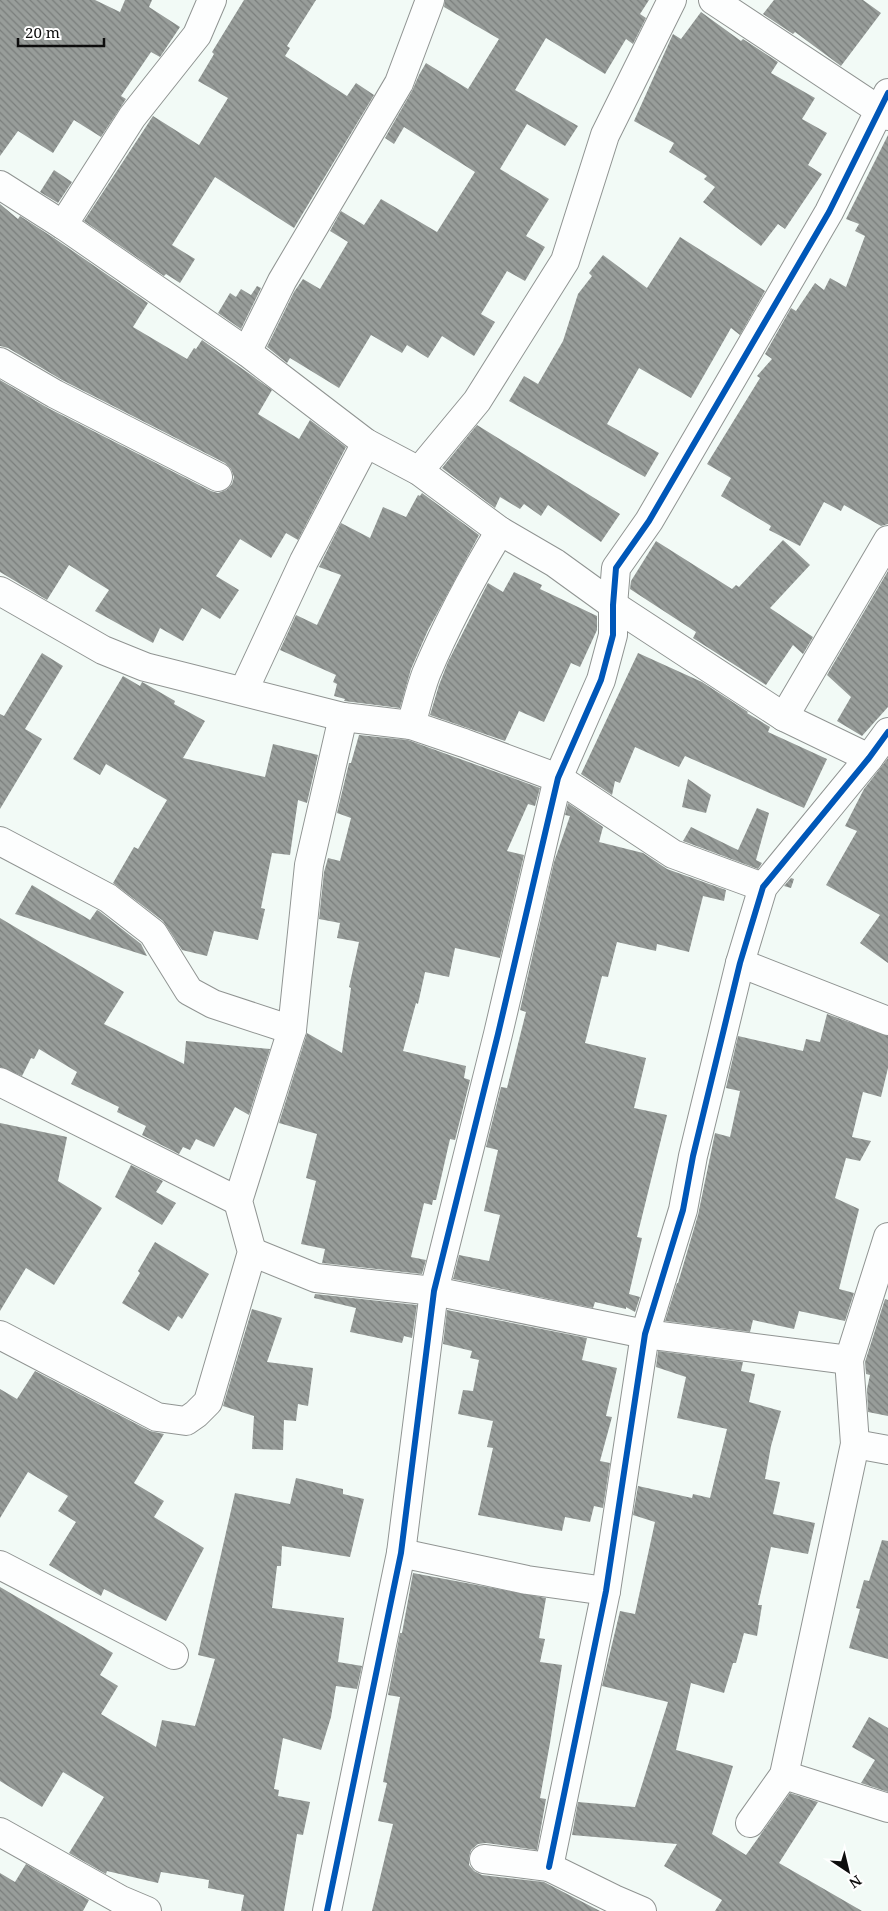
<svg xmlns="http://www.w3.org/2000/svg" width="888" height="1911" font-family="'Noto Serif',serif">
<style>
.building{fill:url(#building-back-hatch)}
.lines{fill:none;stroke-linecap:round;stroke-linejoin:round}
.street-casing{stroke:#909492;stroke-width:30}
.street{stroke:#fdfefe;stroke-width:28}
.cycleway-casing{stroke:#fff;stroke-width:9}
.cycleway{stroke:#0057b8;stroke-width:6}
</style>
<defs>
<pattern id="building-back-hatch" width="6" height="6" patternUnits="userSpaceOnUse" patternTransform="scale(1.25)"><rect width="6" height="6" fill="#989d9a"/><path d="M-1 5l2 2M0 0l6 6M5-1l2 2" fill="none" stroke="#7a7e7c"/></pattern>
</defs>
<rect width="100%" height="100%" fill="#f2faf6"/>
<g class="building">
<path d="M0 0H95L120 12 125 0H152L149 7 180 27 160 57 151 52 121 96 126 99 101 137 74 120 53 153 18 131 0 156Z"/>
<path d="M244 0H316L287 46 290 48 285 56 347 96 356 83 374 95 294 228 215 177 172 245 195 259 180 283 166 274 164 276 84 221 153 116 199 145 228 98 198 81 214 54 212 52Z"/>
<path d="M445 0H649L640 14 646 18 633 44 626 39 605 74 546 38 515 90 578 126 565 146 527 124 500 169 549 199 526 236 545 247 525 281 507 271 481 314 495 322 474 356 442 336 428 358 407 345 402 353 371 335 339 388 290 358 287 363 267 347 294 292 303 279 320 289 348 242 330 231 341 211 364 225 381 199 437 232 475 172 404 127 394 144 385 138 412 91 419 75 426 63 468 89 499 39 444 7Z"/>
<path d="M774 0H863L881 13 841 66 795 32 793 34 763 14Z"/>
<path d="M701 12 741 41 743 39 778 62 771 73 815 98 802 119 827 133 808 165 822 174 785 229 778 224 761 246 703 202 715 187 704 179 707 176 669 152 674 143 634 121 673 34 681 39Z"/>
<path d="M888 135V524L881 526 844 505 841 511 824 502 800 546 769 530 771 526 721 496 731 478 707 464 760 378 757 376 772 359 765 354 791 308 796 311 815 283 824 290 830 278 846 287 865 236 855 231 859 224 846 219Z"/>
<path d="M54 170 72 182 58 203 40 192Z"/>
<path d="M0 204 18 219 20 216 54 238 148 303 133 327 187 359 194 348 196 349 202 340 272 390 258 414 299 439 310 420 346 447 298 540 286 533 271 558 240 539 216 576 239 590 220 619 202 608 183 641 160 628 153 643 95 611 109 590 69 565 47 600 0 572V380L48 408 211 491 218 493 226 490 232 484 234 477 231 469 225 463 62 380 8 348 0 346Z"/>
<path d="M680 237 765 291 740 335 731 328 691 398 639 368 607 424 659 453 645 477 509 401 524 376 538 384 563 341 578 294 592 276 589 273 603 255 647 288Z"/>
<path d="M257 286 261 288 241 329 218 313 230 293 236 297 241 289 251 295Z"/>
<path d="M477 425 620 514 601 542 548 505 541 516 524 504 520 509 500 497 495 508 442 468Z"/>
<path d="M422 493 479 535 428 630 411 669 400 708 344 701 345 699 334 696 337 684 333 682 336 675 280 650 296 615 317 625 341 575 319 567 341 523 370 538 383 507 406 517 418 495 420 496Z"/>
<path d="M783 540 810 565 770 608 813 637 803 654 793 645 766 685 693 638 696 632 630 589 631 581 656 541 732 589 736 585 739 587Z"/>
<path d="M888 571V707L862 736 837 721 851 697 827 675Z"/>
<path d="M514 572 542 585 540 589 597 616V630L580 667 571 663 544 722 519 711 505 741 430 715 439 685 448 662 488 583 503 592Z"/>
<path d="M42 653 63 666 25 729 42 739 0 809V714L4 716Z"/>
<path d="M638 653 702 682 748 712 747 713 770 727 768 732 827 759 804 808 685 756 679 767 635 747 620 783 615 781 612 795 581 774Z"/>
<path d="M123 676 140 686 142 682 144 683 175 701 174 704 205 721 183 758 265 777 273 744 318 755 307 803 298 800 290 855 272 853 261 908 265 909 258 940 214 931 207 956 182 950 163 921 113 883 134 847 138 849 167 800 106 764 100 775 73 759Z"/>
<path d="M359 735 408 740 540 788 535 806 528 804 507 851 524 855 500 958 455 948 449 977 425 972 418 1004 416 1003 403 1051 466 1066 464 1078 470 1080 455 1140 450 1139 436 1200H433L432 1205 424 1203 411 1257 426 1260 422 1274 322 1263 325 1249 301 1244 316 1181 306 1178 317 1134 279 1123 307 1033 342 1053 351 988 349 987 359 942 337 938 340 923 319 919 324 872 328 858 340 861 351 818 337 813 349 763H351Z"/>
<path d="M888 758V963L860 943 880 915 826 885 857 831 845 826 864 789Z"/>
<path d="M688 779 711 795 706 813 682 807Z"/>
<path d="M568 803 603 827 599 842 643 853 667 869 726 890 724 901 703 896 689 952 657 944 656 951 617 942 608 977 602 976 585 1043 646 1058 634 1108 667 1115 637 1237 642 1238 629 1294 640 1297 635 1312 626 1307V1309L595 1302 593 1308 453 1279 459 1255 489 1261 500 1215 484 1211 498 1150 486 1147 501 1087 507 1088 526 1012 520 1010 554 862 570 816 565 815Z"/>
<path d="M757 808 769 813 756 860 762 863 758 869 683 841 691 827 738 850Z"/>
<path d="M791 878 794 879 791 888 784 886Z"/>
<path d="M32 885 90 920 97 910 99 911 141 944 147 956 15 914Z"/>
<path d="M0 918 124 992 104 1024 184 1064 186 1041 270 1049 249 1115 235 1107 214 1147 196 1139 190 1150 183 1147 179 1154 142 1135 146 1126 117 1112 119 1107 71 1084 77 1072 39 1049 34 1059 31 1058 22 1076 0 1067Z"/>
<path d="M827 1014 888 1036V1068L881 1097 863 1092 852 1137 871 1141 860 1161 846 1158 835 1198 859 1209 839 1289 854 1293 845 1321 799 1311 794 1329 753 1320 750 1332 665 1321 677 1283H678L698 1215 715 1133 730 1137 740 1091 726 1088 738 1036 803 1051 806 1039 820 1042Z"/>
<path d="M0 1123 67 1137 58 1181 102 1208 54 1285 26 1268 0 1311Z"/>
<path d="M131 1165 163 1181 156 1192 176 1203 162 1225 115 1197Z"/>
<path d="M155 1242 209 1274 182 1319 178 1316 169 1331 122 1303 140 1273 138 1271Z"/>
<path d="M315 1294 417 1305 412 1338 404 1336 402 1343 350 1332 356 1308 314 1298Z"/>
<path d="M885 1299 888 1300V1416L868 1412 867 1389 870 1375 866 1374 865 1362Z"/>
<path d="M252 1309 282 1318 267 1362 313 1368 308 1406 298 1404 296 1421 284 1420 283 1450 252 1449 254 1416 223 1406Z"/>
<path d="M447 1310 587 1338 582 1360 617 1368 606 1416 612 1417 600 1461 610 1463 603 1508 594 1506 590 1522 565 1517 562 1531 478 1515 493 1448 487 1447 493 1421 458 1414 463 1390 473 1391 479 1360 470 1358 472 1351 443 1344Z"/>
<path d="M658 1351 743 1362 741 1371 755 1374 749 1402 781 1411 771 1446 765 1479 780 1482 773 1514 815 1523 808 1554 771 1547 758 1605H762L757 1636 744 1633 736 1663H733L724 1693 691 1683 676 1750 733 1766 712 1834 746 1855 790 1793 818 1802 779 1863 862 1911H715L722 1900 664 1866 677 1844 572 1835 578 1802 635 1807 668 1702 602 1686 620 1611 635 1614 655 1522 633 1515 638 1486 692 1498 693 1494 710 1498 727 1429 677 1418 686 1377 656 1367Z"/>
<path d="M35 1371 150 1431 164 1434 134 1483 164 1501 154 1517 204 1548 166 1621 104 1589 101 1596 49 1565 76 1522 58 1511 68 1496 28 1472 0 1518V1389L17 1399Z"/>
<path d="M296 1478 343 1489V1494L364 1499 350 1557 282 1546 281 1566H277L272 1608 344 1618 338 1662 362 1666 357 1689 336 1686 331 1717 321 1750 283 1738 274 1789 279 1790 278 1796 310 1802 303 1835 297 1834 284 1911H241L244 1895 208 1888 209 1880 161 1872 158 1883 107 1871 106 1874 69 1853 104 1797 63 1772 42 1807 0 1781V1587L113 1653 100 1675 118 1686 101 1714 156 1747 162 1720 195 1726 215 1659 198 1655 235 1493 290 1504Z"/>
<path d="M882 1540 888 1541V1659L849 1648 860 1609 856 1608 864 1580 869 1581Z"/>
<path d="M413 1573 546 1598 539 1638 545 1639 540 1662 562 1665 550 1743 540 1798 546 1799 537 1850 486 1843 478 1844 471 1850 469 1857V1865L474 1871 482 1875 544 1882 600 1911H372L393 1824 378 1821 387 1783 383 1782 400 1697 388 1695 400 1633H402Z"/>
<path d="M869 1717 888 1728V1792L861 1783 875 1760 852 1747Z"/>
<path d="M26 1864 89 1900 83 1911H0V1873L15 1882Z"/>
</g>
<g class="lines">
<defs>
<g id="street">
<path d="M713 0 888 116"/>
<path d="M0 185 63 225 247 352 366 443 419 471 500 531 555 563 613 605 784 717 869 758"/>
<path d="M63 225 132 117 197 35 212 0"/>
<path d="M247 352 282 281 399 83 430 0"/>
<path d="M0 362 55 394 218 477"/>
<path d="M419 471 477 401 565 261 605 135 672 0"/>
<path d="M0 591 103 650 145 667 343 717 411 725 464 743 558 778 673 854 763 887"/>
<path d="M244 690 304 561 366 443"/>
<path d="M784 717 888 540"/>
<path d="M411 725C416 708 420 690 426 674 447 624 472 577 500 531"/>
<path d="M0 841 108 898 153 933 189 991 213 1004 292 1030"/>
<path d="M740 963 888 1021"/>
<path d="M0 1082 238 1201"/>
<path d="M252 1252 316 1278 434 1291 645 1334 849 1360"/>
<path d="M0 1335 157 1417 186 1421 196 1414 208 1402 252 1252 238 1201 292 1030 309 865 343 717"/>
<path d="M855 1444 888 1450"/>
<path d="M401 1553 527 1580 606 1591"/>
<path d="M0 1565 174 1655"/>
<path d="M784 1775 888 1808"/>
<path d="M750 1823 784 1775 855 1444 849 1360 888 1237"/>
<path d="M0 1832 121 1900 147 1911"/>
<path d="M484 1859 549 1867 614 1899 642 1911"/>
<path d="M549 1867 606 1591 645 1334 683 1210 693 1156 740 963 763 887 869 758 888 732"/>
<path d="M327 1911 401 1553 434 1291 498 1034 558 778 601 680 613 635V605L616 568 649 521 829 212 888 93"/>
</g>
</defs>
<use href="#street" class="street-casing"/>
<use href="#street" class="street"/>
<defs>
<g id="cycleway">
<path d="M549 1867 606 1591 645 1334 683 1210 693 1156 740 963 763 887 869 758 888 732"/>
<path d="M327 1911 401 1553 434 1291 498 1034 558 778 601 680 613 635V605L616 568 649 521 829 212 888 93"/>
</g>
</defs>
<use href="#cycleway" class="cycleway-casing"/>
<use href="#cycleway" class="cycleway"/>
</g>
<g transform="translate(848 1871) rotate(145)" stroke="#ffffff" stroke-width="4" paint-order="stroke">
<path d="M0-4L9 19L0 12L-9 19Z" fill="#0d0d0d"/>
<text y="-8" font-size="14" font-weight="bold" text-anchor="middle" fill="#0d0d0d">N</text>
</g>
<path d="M18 38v8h86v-8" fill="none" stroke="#0d0d0d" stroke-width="2.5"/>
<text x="25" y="38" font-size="15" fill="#0d0d0d" stroke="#ffffff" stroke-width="4" paint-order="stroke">20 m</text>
</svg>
